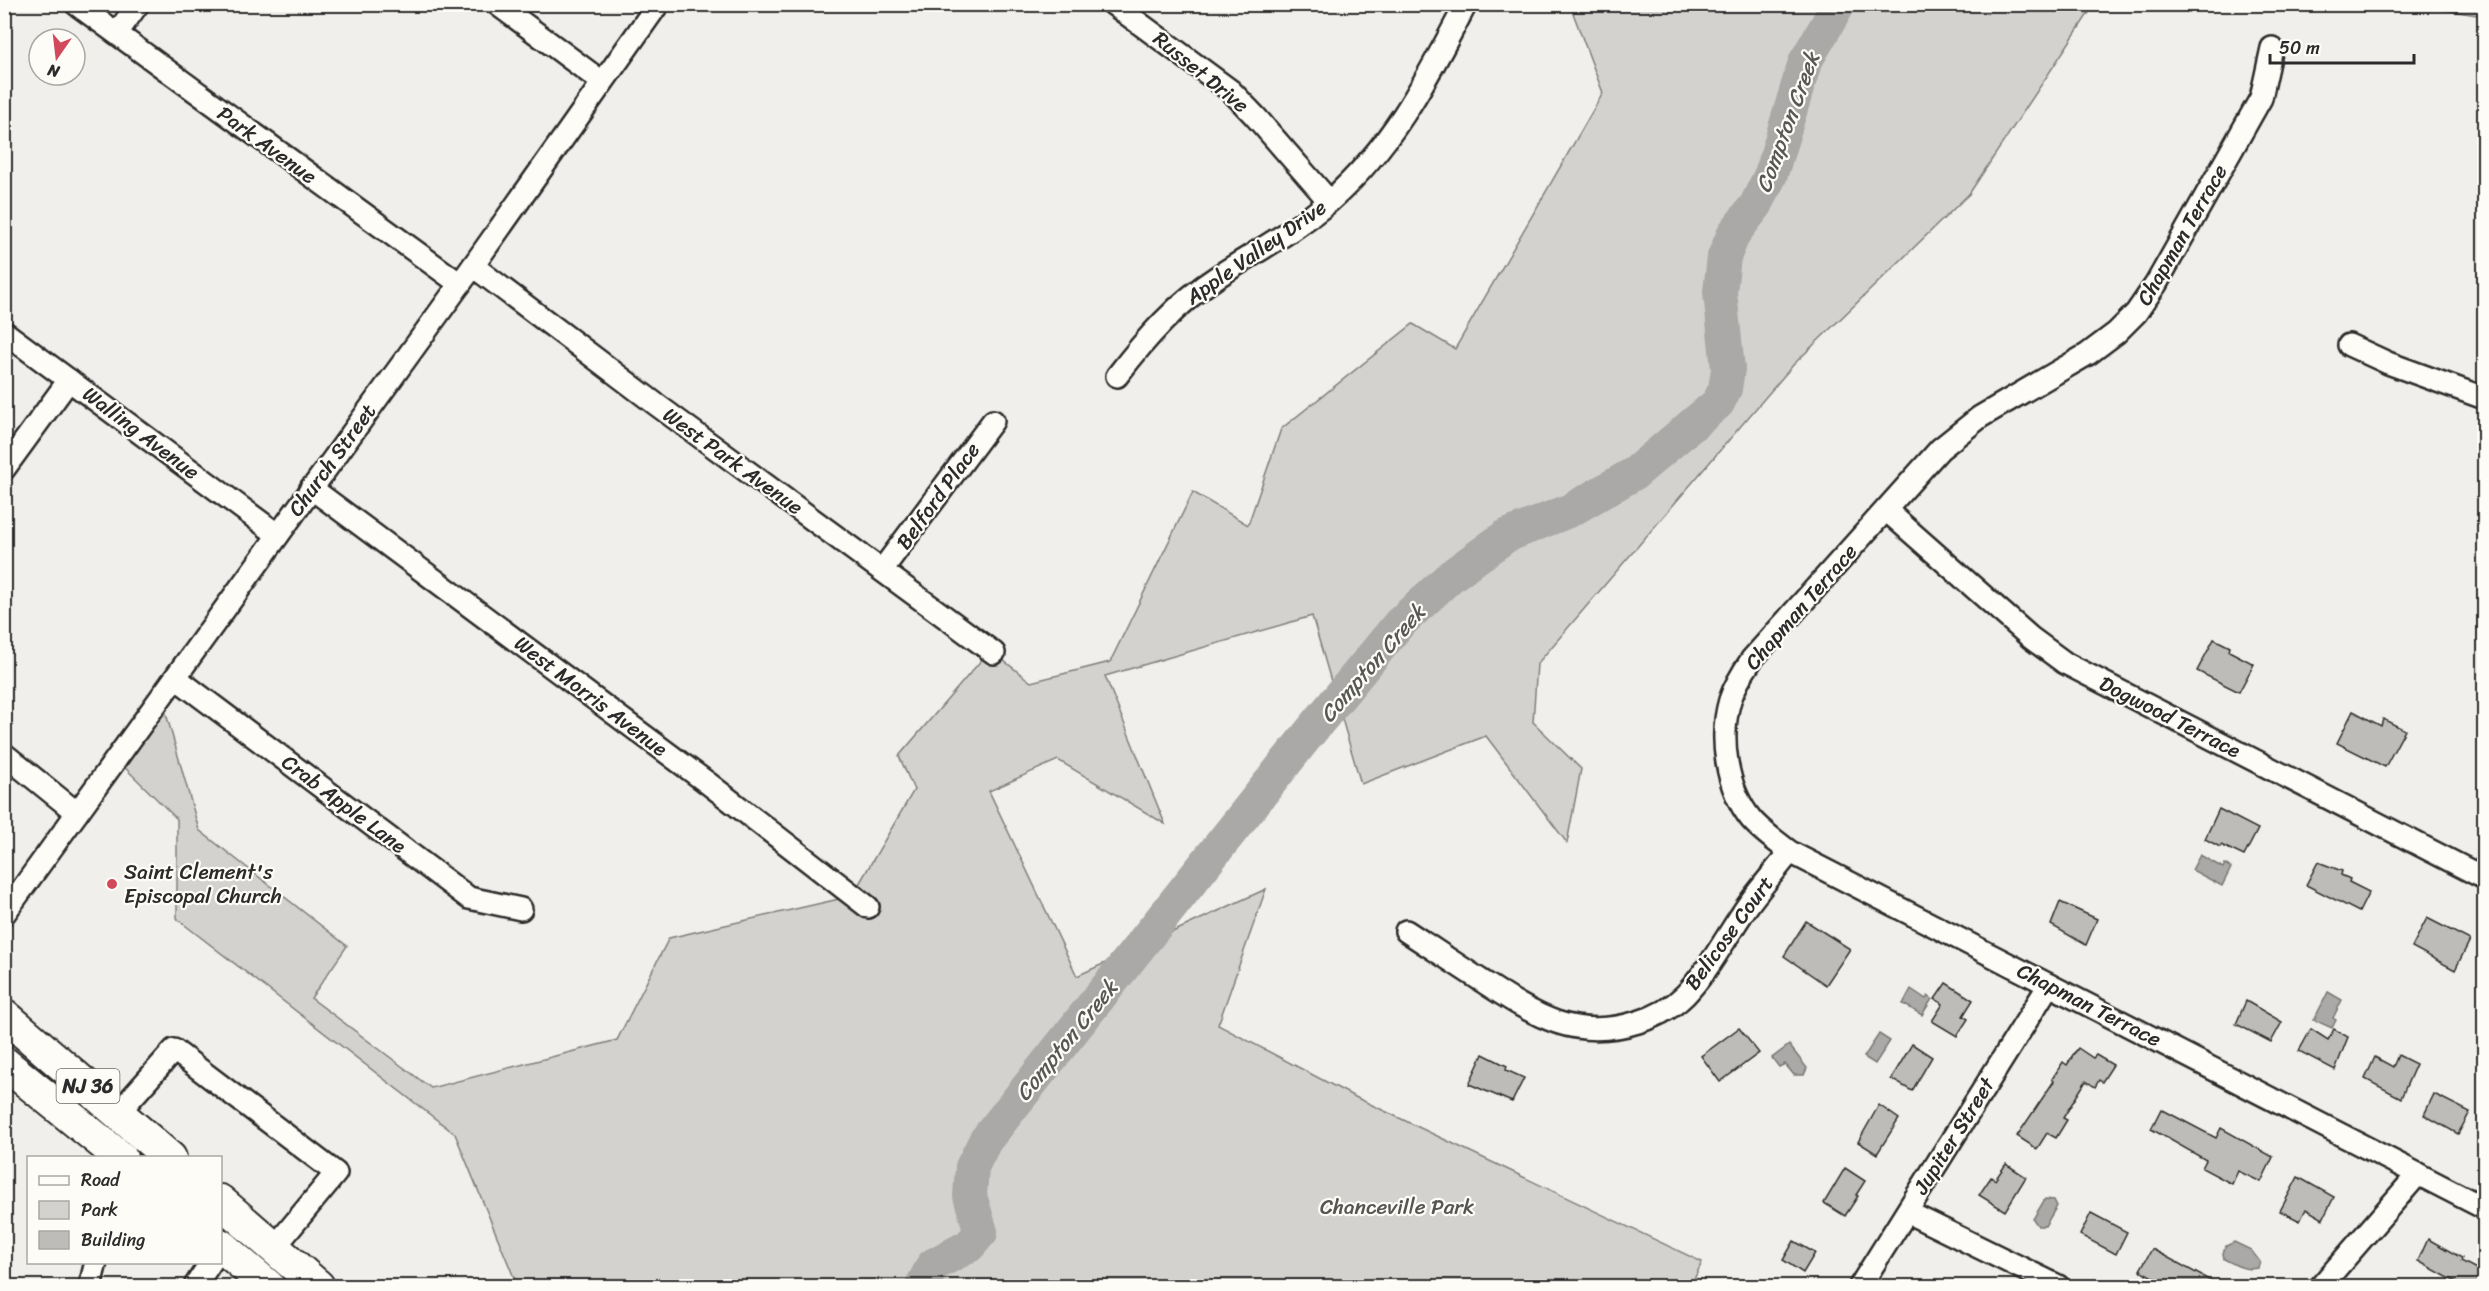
<svg xmlns="http://www.w3.org/2000/svg" width="2489" height="1291" font-family="Sriracha,sans-serif">
<style>
.green{fill:#d3d2cf;stroke:#7f7e7d;stroke-width:1.5}
.water{fill:#aaa9a7;stroke:#777775;stroke-width:1.5}
.lines{fill:none;stroke-linecap:round;stroke-linejoin:round}
.river{stroke:#aaa9a7;stroke-width:34}
.building{fill:#bdbcb8;stroke:#2b2b2b;stroke-width:1.5}
.minor-casing{stroke:#2b2b2b;stroke-width:26}
.highway-casing{stroke:#2b2b2b;stroke-width:36}
.minor{stroke:#fdfcf7;stroke-width:21}
.highway{stroke:#fdfcf7;stroke-width:32}
.poi-dot{fill:#d1495b;stroke:#fdfcf7;stroke-width:2}
.labels{text-anchor:middle;stroke-width:4.5;stroke-linejoin:round;paint-order:stroke}
.shield{fill:#fdfcf7;stroke:#6a6a68;stroke-width:1.5}
.shield-label{font-size:20px;font-weight:bold;fill:#2b2b2b}
.street-label{font-size:21px;fill:#2b2b2b;stroke:#fdfcf7}
.poi-label{font-size:21px;fill:#2b2b2b;stroke:#fdfcf7;text-anchor:start}
.park-label{font-size:21px;fill:#555554;stroke:#fdfcf7}
.water-label{font-size:22px;font-style:italic;fill:#575756;stroke:#fdfcf7}
</style>
<rect width="100%" height="100%" fill="#f0efeb"/>
<filter id="ink" filterUnits="userSpaceOnUse"><feTurbulence type="fractalNoise" baseFrequency=".0167" numOctaves="2"/><feDisplacementMap in="SourceGraphic" scale="12" xChannelSelector="R" yChannelSelector="G"/><feConvolveMatrix kernelMatrix="1 2 1 2 8 2 1 2 1" color-interpolation-filters="sRGB"/></filter>
<g filter="url(#ink)">
<g class="green">
<path d="M1570 5H2094L1969 194 1794 364 1537 664 1533 722 1581 769 1567 843 1486 736 1361 784 1312 616 1105 676 1165 824 1058 760 989 791 1077 976 1266 889 1218 1025 1351 1095 1702 1262 1691 1286H504L515 1280 455 1134 177 919V819L114 757 160 692 199 830 347 946 311 998 431 1088 617 1040 669 938 852 896 914 790 899 756 990 650 1031 682 1110 662 1193 492 1248 525 1281 429 1413 324 1455 349 1603 93Z"/>
<path d="M2413 5H2484V16Z"/>
</g>
<g class="water">
<path d="M2200 855 2223 868 2225 864 2231 868 2222 886 2192 870Z"/>
<path d="M1911 989 1926 999 1928 996 1932 999 1922 1015 1903 1004Z"/>
<path d="M2328 992 2342 1000 2333 1018 2336 1020 2332 1028 2314 1020Z"/>
<path d="M1879 1034 1890 1041 1875 1064 1864 1057Z"/>
<path d="M1789 1045 1807 1068 1804 1075H1794L1785 1064 1779 1067 1772 1058Z"/>
<path d="M2045 1199 2054 1200 2057 1206 2045 1226H2038L2033 1219Z"/>
<path d="M2234 1242 2251 1250 2260 1262 2258 1268C2244 1271 2236 1265 2224 1259L2223 1253 2226 1246Z"/>
</g>
<g class="lines">
<path class="river" d="M922 1286 933 1265 969 1246 981 1232 970 1196 972 1167 985 1141 1302 742 1399 624 1451 576 1506 536 1571 510 1635 473 1718 403 1725 389 1728 369 1720 292 1724 257 1734 233 1756 205 1771 174 1805 62 1839 4"/>
</g>
<g class="building">
<path d="M2214 639 2230 647 2229 651 2254 664 2239 692 2197 671Z"/>
<path d="M2353 711 2381 726 2383 719 2405 730 2385 767 2337 743Z"/>
<path d="M2219 809 2258 829 2244 856 2221 845 2220 847 2205 839Z"/>
<path d="M2318 862 2342 871 2341 875 2350 879 2349 882 2369 892 2359 912 2306 885Z"/>
<path d="M2060 902 2097 919 2086 945 2051 925Z"/>
<path d="M2427 918 2470 940 2455 970 2412 947Z"/>
<path d="M1806 921 1850 949 1826 985 1784 956Z"/>
<path d="M1946 983 1973 1000 1963 1016 1968 1019 1957 1036 1932 1021 1943 1004 1935 999Z"/>
<path d="M2246 1001 2282 1022 2271 1042 2236 1024Z"/>
<path d="M1739 1028 1759 1053 1720 1082 1701 1056Z"/>
<path d="M2311 1029 2328 1040 2334 1029 2348 1037 2335 1070 2299 1051Z"/>
<path d="M1912 1044 1932 1057 1912 1091 1891 1079Z"/>
<path d="M2078 1048 2093 1058 2096 1055 2113 1065 2102 1082 2099 1080 2095 1087 2086 1081 2063 1118 2067 1120 2056 1138 2047 1133 2037 1149 2017 1136 2054 1081 2052 1079 2063 1062 2067 1065Z"/>
<path d="M1483 1054 1507 1066 1506 1070 1524 1078 1512 1102 1469 1084Z"/>
<path d="M2398 1055 2416 1064 2401 1098 2365 1079 2375 1057 2393 1067Z"/>
<path d="M2434 1094 2470 1112 2458 1134 2424 1115Z"/>
<path d="M1879 1105 1899 1119 1877 1154 1858 1142Z"/>
<path d="M2161 1109 2216 1138 2221 1128 2273 1157 2261 1182 2238 1171 2232 1184 2202 1168 2206 1160 2151 1129Z"/>
<path d="M2006 1164 2026 1177 2005 1211 1979 1195 1991 1177 1995 1180Z"/>
<path d="M1845 1168 1865 1181 1856 1195 1858 1196 1845 1216 1824 1203Z"/>
<path d="M2298 1177 2334 1197 2323 1219 2306 1209 2300 1221 2280 1211Z"/>
<path d="M2091 1213 2127 1232 2116 1254 2080 1235Z"/>
<path d="M2428 1239 2462 1258 2461 1261 2484 1273V1287H2465L2418 1261Z"/>
<path d="M1794 1241 1815 1253 1803 1273 1783 1260Z"/>
<path d="M2152 1249 2222 1287H2170L2140 1270Z"/>
</g>
<g class="lines">
<defs>
<g id="minor">
<path d="M76 4 460 284"/>
<path d="M497 4 602 82"/>
<path d="M1113 4 1231 91 1255 116 1329 201"/>
<path d="M117 33 138 4"/>
<path d="M2272 48 2261 98 2156 284 2136 313 2116 333 2088 354 1980 417 1940 449 1752 659C1743 672 1735 685 1730 700 1719 738 1726 788 1751 819 1761 831 1777 842 1790 852L2484 1208"/>
<path d="M473 266 657 405 994 653"/>
<path d="M4 332 278 535"/>
<path d="M2349 345 2388 363 2484 398"/>
<path d="M1117 376C1146 338 1177 303 1217 277 1255 252 1295 231 1330 201 1395 143 1426 80 1466 4"/>
<path d="M4 469 69 380"/>
<path d="M311 488 709 784 868 907"/>
<path d="M1886 510 2031 638 2065 663 2484 878"/>
<path d="M882 570 993 421"/>
<path d="M176 678 469 898 521 909"/>
<path d="M4 754 77 813"/>
<path d="M4 914 473 266 658 4"/>
<path d="M1406 931C1432 948 1457 965 1482 981 1534 1015 1574 1042 1638 1022 1655 1017 1673 1007 1685 995 1710 969 1727 935 1748 905 1761 887 1776 870 1790 852"/>
<path d="M119 1112 174 1050 336 1173 274 1248"/>
<path d="M1907 1212 2058 1286"/>
<path d="M90 1286 96 1262"/>
<path d="M195 1286 211 1262"/>
<path d="M1860 1286 2049 985"/>
<path d="M2321 1286 2418 1174"/>
</g>
<g id="highway">
<path d="M4 1015 170 1158"/>
<path d="M4 1063 121 1158"/>
<path d="M220 1201 318 1286"/>
<path d="M220 1245 268 1286"/>
</g>
</defs>
<use href="#minor" class="minor-casing"/>
<use href="#highway" class="highway-casing"/>
<use href="#minor" class="minor"/>
<use href="#highway" class="highway"/>
</g>
</g>
<circle class="poi-dot" cx="112" cy="884" r="6"/>
<g class="labels">
<rect class="shield" x="56.5" y="1069" width="63" height="34" rx="4.5"/>
<g class="shield-label">
<text x="88" y="1093">NJ 36</text>
</g>
<g class="street-label">
<text transform="translate(1201 72) rotate(39)" y="7">Russet Drive</text>
<text transform="translate(267 145) rotate(36)" y="7">Park Avenue</text>
<text transform="translate(2182 235) rotate(-60)" y="7">Chapman Terrace</text>
<text transform="translate(1256 252) rotate(-35)" y="7">Apple Valley Drive</text>
<text transform="translate(141 433) rotate(37)" y="7">Walling Avenue</text>
<text transform="translate(332 460) rotate(-54)" y="7">Church Street</text>
<text transform="translate(733 461) rotate(36)" y="7">West Park Avenue</text>
<text transform="translate(938 496) rotate(-54)" y="7">Belford Place</text>
<text transform="translate(1801 607) rotate(-49)" y="7">Chapman Terrace</text>
<text transform="translate(591 696) rotate(37)" y="7">West Morris Avenue</text>
<text transform="translate(2170 717) rotate(27)" y="7">Dogwood Terrace</text>
<text transform="translate(344 804) rotate(37)" y="7">Crab Apple Lane</text>
<text transform="translate(1729 933) rotate(-54)" y="7">Belicose Court</text>
<text transform="translate(2089 1005) rotate(27)" y="7">Chapman Terrace</text>
<text transform="translate(1954 1136) rotate(-58)" y="7">Jupiter Street</text>
</g>
<g class="poi-label">
<text x="124" y="879">Saint Clement's<tspan x="124" dy="24">Episcopal Church</tspan></text>
</g>
<g class="park-label">
<text x="1397" y="1214">Chanceville Park</text>
</g>
<g class="water-label">
<text transform="translate(1787 122) rotate(-70)" y="8">Compton Creek</text>
<text transform="translate(1372 663) rotate(-49)" y="8">Compton Creek</text>
<text transform="translate(1066 1040) rotate(-51)" y="8">Compton Creek</text>
</g>
</g>
<rect width="2489" height="1291" fill="none" stroke="#fdfcf7" stroke-width="24"/>
<rect x="12" y="12" width="2465" height="1267" fill="none" stroke="#2b2b2b" stroke-width="2" filter="url(#ink)"/>
<rect x="27" y="1156" width="195" height="108" fill="#fdfcf7" stroke="#a9a8a5" stroke-width="1.5"/>
<rect x="39" y="1176" width="30" height="9" fill="#fdfcf7" stroke="#a9a8a5" stroke-width="1.5"/>
<text x="81" y="1186" font-size="18" fill="#2b2b2b">Road</text>
<rect x="39" y="1201" width="30" height="18" fill="#d3d2cf" stroke="#a9a8a5" stroke-width="1.5"/>
<text x="81" y="1216" font-size="18" fill="#2b2b2b">Park</text>
<rect x="39" y="1231" width="30" height="18" fill="#bdbcb8" stroke="#a9a8a5" stroke-width="1.5"/>
<text x="81" y="1246" font-size="18" fill="#2b2b2b">Building</text>
<g transform="translate(57 57) rotate(194)"><circle r="28" fill="#fdfcf7" stroke="#a9a8a5" stroke-width="1.5"/>
<path d="M0-4.5L10 22L0 15L-10 22Z" fill="#d1495b"/>
<text y="-9" font-size="16" font-weight="bold" text-anchor="middle" fill="#2b2b2b">N</text>
</g>
<path d="M2270 54v9h144v-9" fill="none" stroke="#2b2b2b" stroke-width="3"/>
<text x="2279" y="54" font-size="18" fill="#2b2b2b" stroke="#fdfcf7" stroke-width="4.5" paint-order="stroke">50 m</text>
</svg>
